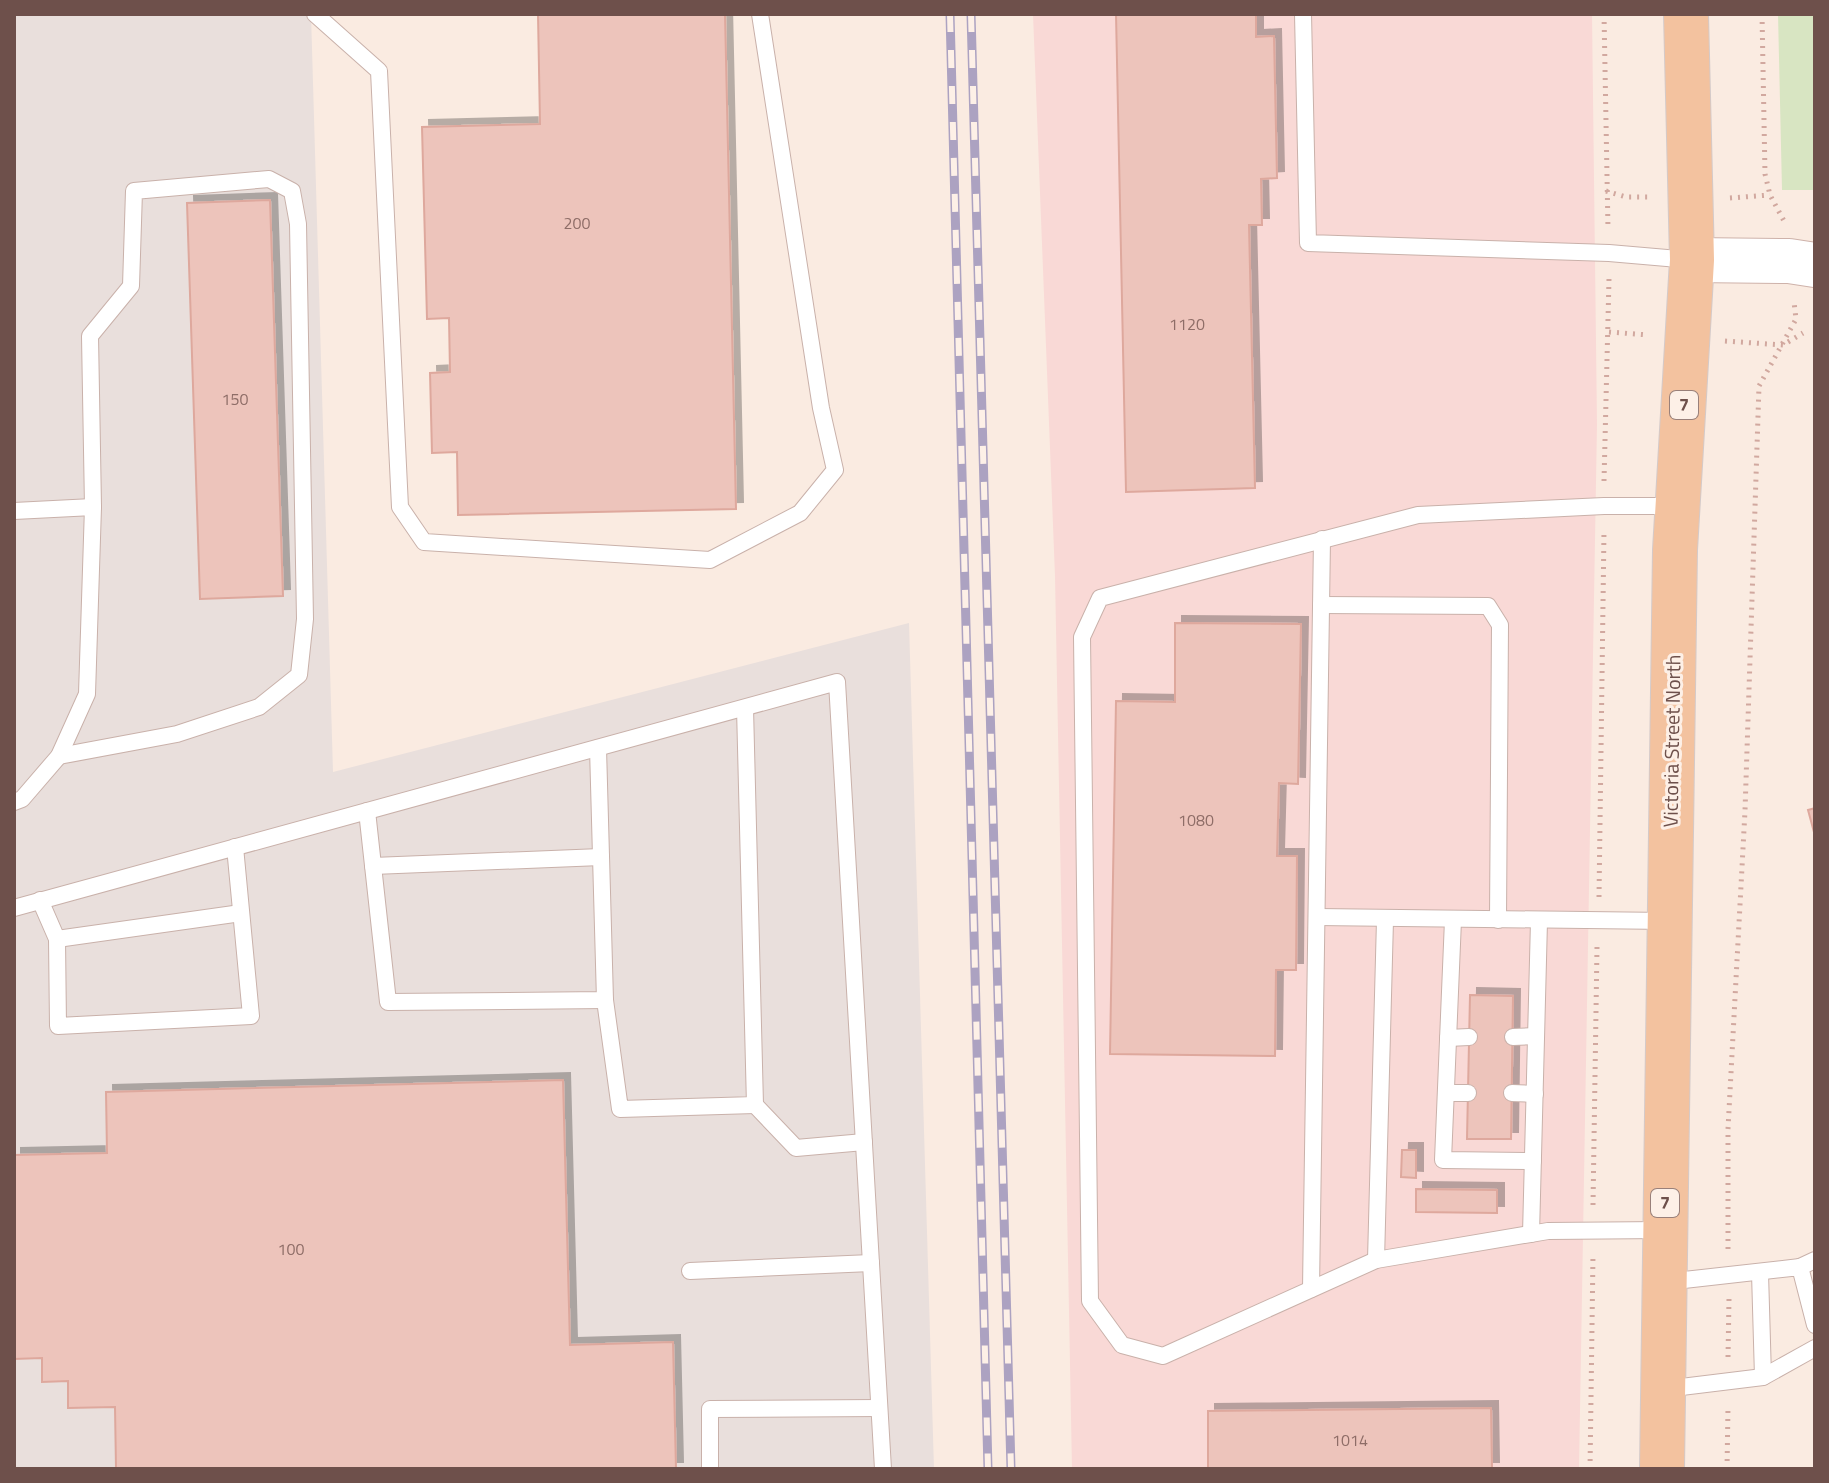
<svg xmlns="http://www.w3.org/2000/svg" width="1829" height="1483" font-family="'Titillium Web',sans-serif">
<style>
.commercial{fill:#f9d9d6}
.industrial{fill:#e9dfdc}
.green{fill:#d8e5c2}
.building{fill:#edc4bb;stroke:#dea89d;stroke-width:2;filter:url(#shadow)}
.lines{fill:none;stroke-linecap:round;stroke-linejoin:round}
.lane-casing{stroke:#c9b1aa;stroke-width:18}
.secondary-casing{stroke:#ceb2aa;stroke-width:46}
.primary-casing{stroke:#d4cac9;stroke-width:46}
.path{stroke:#d1a89f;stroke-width:5;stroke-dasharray:2 6;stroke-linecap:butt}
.lane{stroke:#fff;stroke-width:16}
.secondary{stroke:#fff;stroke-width:44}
.primary{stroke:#f3c29f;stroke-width:44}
.rail-casing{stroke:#aca2c1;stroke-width:9}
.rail{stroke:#fdf0e7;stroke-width:6;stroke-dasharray:18;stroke-linecap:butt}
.labels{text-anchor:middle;stroke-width:6;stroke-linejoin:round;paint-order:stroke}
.number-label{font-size:16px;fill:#8e6d67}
.shield{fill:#fdf0e7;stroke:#99807a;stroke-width:2}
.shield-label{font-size:18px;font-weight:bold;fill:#6e504b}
.street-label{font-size:20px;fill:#6e504b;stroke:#fdf0e7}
</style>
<defs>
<filter id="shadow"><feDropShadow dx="7" dy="-7" stdDeviation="0" flood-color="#0004"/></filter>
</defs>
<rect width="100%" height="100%" fill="#faebe1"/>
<path class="commercial" d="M1033 14H1592L1597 424 1579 1469H1072L1055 576Z"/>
<path class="industrial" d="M14 14H311L333 772 909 623 934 1469H14Z"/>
<path class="green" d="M1778 14H1815V190H1782Z"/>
<g class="building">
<path d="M538 14H725L736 509 458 515 457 452 432 453 430 373 450 372 449 318 427 319 422 127 540 124Z"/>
<path d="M1116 14H1256V37L1274 36 1277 178 1261 179 1262 225H1249L1255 488 1126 492Z"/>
<path d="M270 200 283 596 200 599 187 203Z"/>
<path d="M1175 623 1301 624 1298 784 1279 783 1277 856H1297L1296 970H1276L1275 1056 1110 1054 1116 701 1175 702Z"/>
<path d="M1815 808V836L1808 810Z"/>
<path d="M1470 995 1513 996 1511 1139H1467Z"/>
<path d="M563 1080 570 1345 673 1342 676 1469H116L115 1407 68 1408V1381L42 1382V1358L14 1359V1155L107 1153 106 1092Z"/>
<path d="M1402 1150H1416V1178L1401 1177Z"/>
<path d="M1416 1189 1497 1190V1213L1416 1212Z"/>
<path d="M1491 1408 1492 1469H1208V1411Z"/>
</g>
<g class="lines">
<defs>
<g id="lane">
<path d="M315 14 379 71 400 507 424 542 710 560 800 513 835 470 821 408 760 14"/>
<path d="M1303 14 1308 243 1609 253 1690 260"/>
<path d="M14 511 93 507 87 694 59 756 22 799 14 802"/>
<path d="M1321 605 1488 606 1500 625 1498 920"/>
<path d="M59 756 177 734 259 707 299 675 305 619 298 224 292 191 269 179 134 191 131 286 90 336 93 507"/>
<path d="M367 811 388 1002 605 1000 598 748"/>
<path d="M373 866 601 857"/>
<path d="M40 900 57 939 58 1026 251 1016 235 847"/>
<path d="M14 908 837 682 883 1469"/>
<path d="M1317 917 1668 921"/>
<path d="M1453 920 1443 1160 1533 1161"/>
<path d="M57 939 241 913"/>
<path d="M605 1000 620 1109 755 1105 745 708"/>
<path d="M1513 1037 1536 1036"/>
<path d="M1448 1038 1469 1037"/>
<path d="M1446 1093H1468"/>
<path d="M1512 1093 1535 1094"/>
<path d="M755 1105 796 1148 864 1142"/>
<path d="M1662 1230 1548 1231 1376 1260 1163 1356 1122 1345 1090 1301 1082 637 1100 598 1418 515 1604 506H1676"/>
<path d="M1531 1234 1539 921"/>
<path d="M1376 1260 1385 920"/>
<path d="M1800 1267 1815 1260"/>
<path d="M690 1271 871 1263"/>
<path d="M1760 1273 1763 1377"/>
<path d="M1666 1282 1800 1267 1815 1325"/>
<path d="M1311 1289 1322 539"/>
<path d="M1665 1389 1763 1377 1815 1348"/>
<path d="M710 1469V1409L879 1408"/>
</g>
<path id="secondary" d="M1692 260 1789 261 1815 265"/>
<path id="primary" d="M1662 1469 1675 550 1692 260 1686 14"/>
</defs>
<use href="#lane" class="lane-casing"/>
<use href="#secondary" class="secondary-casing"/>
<use href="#primary" class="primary-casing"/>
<g class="path">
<path d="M1604 14 1608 229"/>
<path d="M1762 14 1765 174 1770 195 1784 221"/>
<path d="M1606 191 1626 197H1652"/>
<path d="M1730 198 1770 195"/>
<path d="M1609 332 1648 335"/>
<path d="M1725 341 1783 345 1803 333"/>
<path d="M1604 481 1609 279"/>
<path d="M1599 897 1604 531"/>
<path d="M1593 1205 1597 947"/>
<path d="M1728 1249V1129L1745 811 1759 386 1796 319 1794 302"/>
<path d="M1728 1357 1729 1299"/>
<path d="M1590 1469 1593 1255"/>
<path d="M1727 1469 1728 1407"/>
</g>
<use href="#lane" class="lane"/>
<use href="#secondary" class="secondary"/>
<use href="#primary" class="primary"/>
<defs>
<g id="rail">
<path d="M950 14 988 1469"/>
<path d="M971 14 1011 1469"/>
</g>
</defs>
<use href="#rail" class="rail-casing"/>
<use href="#rail" class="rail"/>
</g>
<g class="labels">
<g class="number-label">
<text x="577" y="229">200</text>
<text x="1187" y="330">1120</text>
<text x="235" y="405">150</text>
<text x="1196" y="826">1080</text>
<text x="291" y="1255">100</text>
<text x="1350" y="1446">1014</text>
</g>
<g class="shield">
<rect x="1670" y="391" width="28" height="28" rx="6"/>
<rect x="1651" y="1189" width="28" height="28" rx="6"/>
</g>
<g class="shield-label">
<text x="1684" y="411">7</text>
<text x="1665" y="1209">7</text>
</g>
<g class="street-label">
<text transform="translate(1672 741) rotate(-89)" y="7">Victoria Street North</text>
</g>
</g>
<rect width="1829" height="1483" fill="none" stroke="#6e504b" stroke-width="32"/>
</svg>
